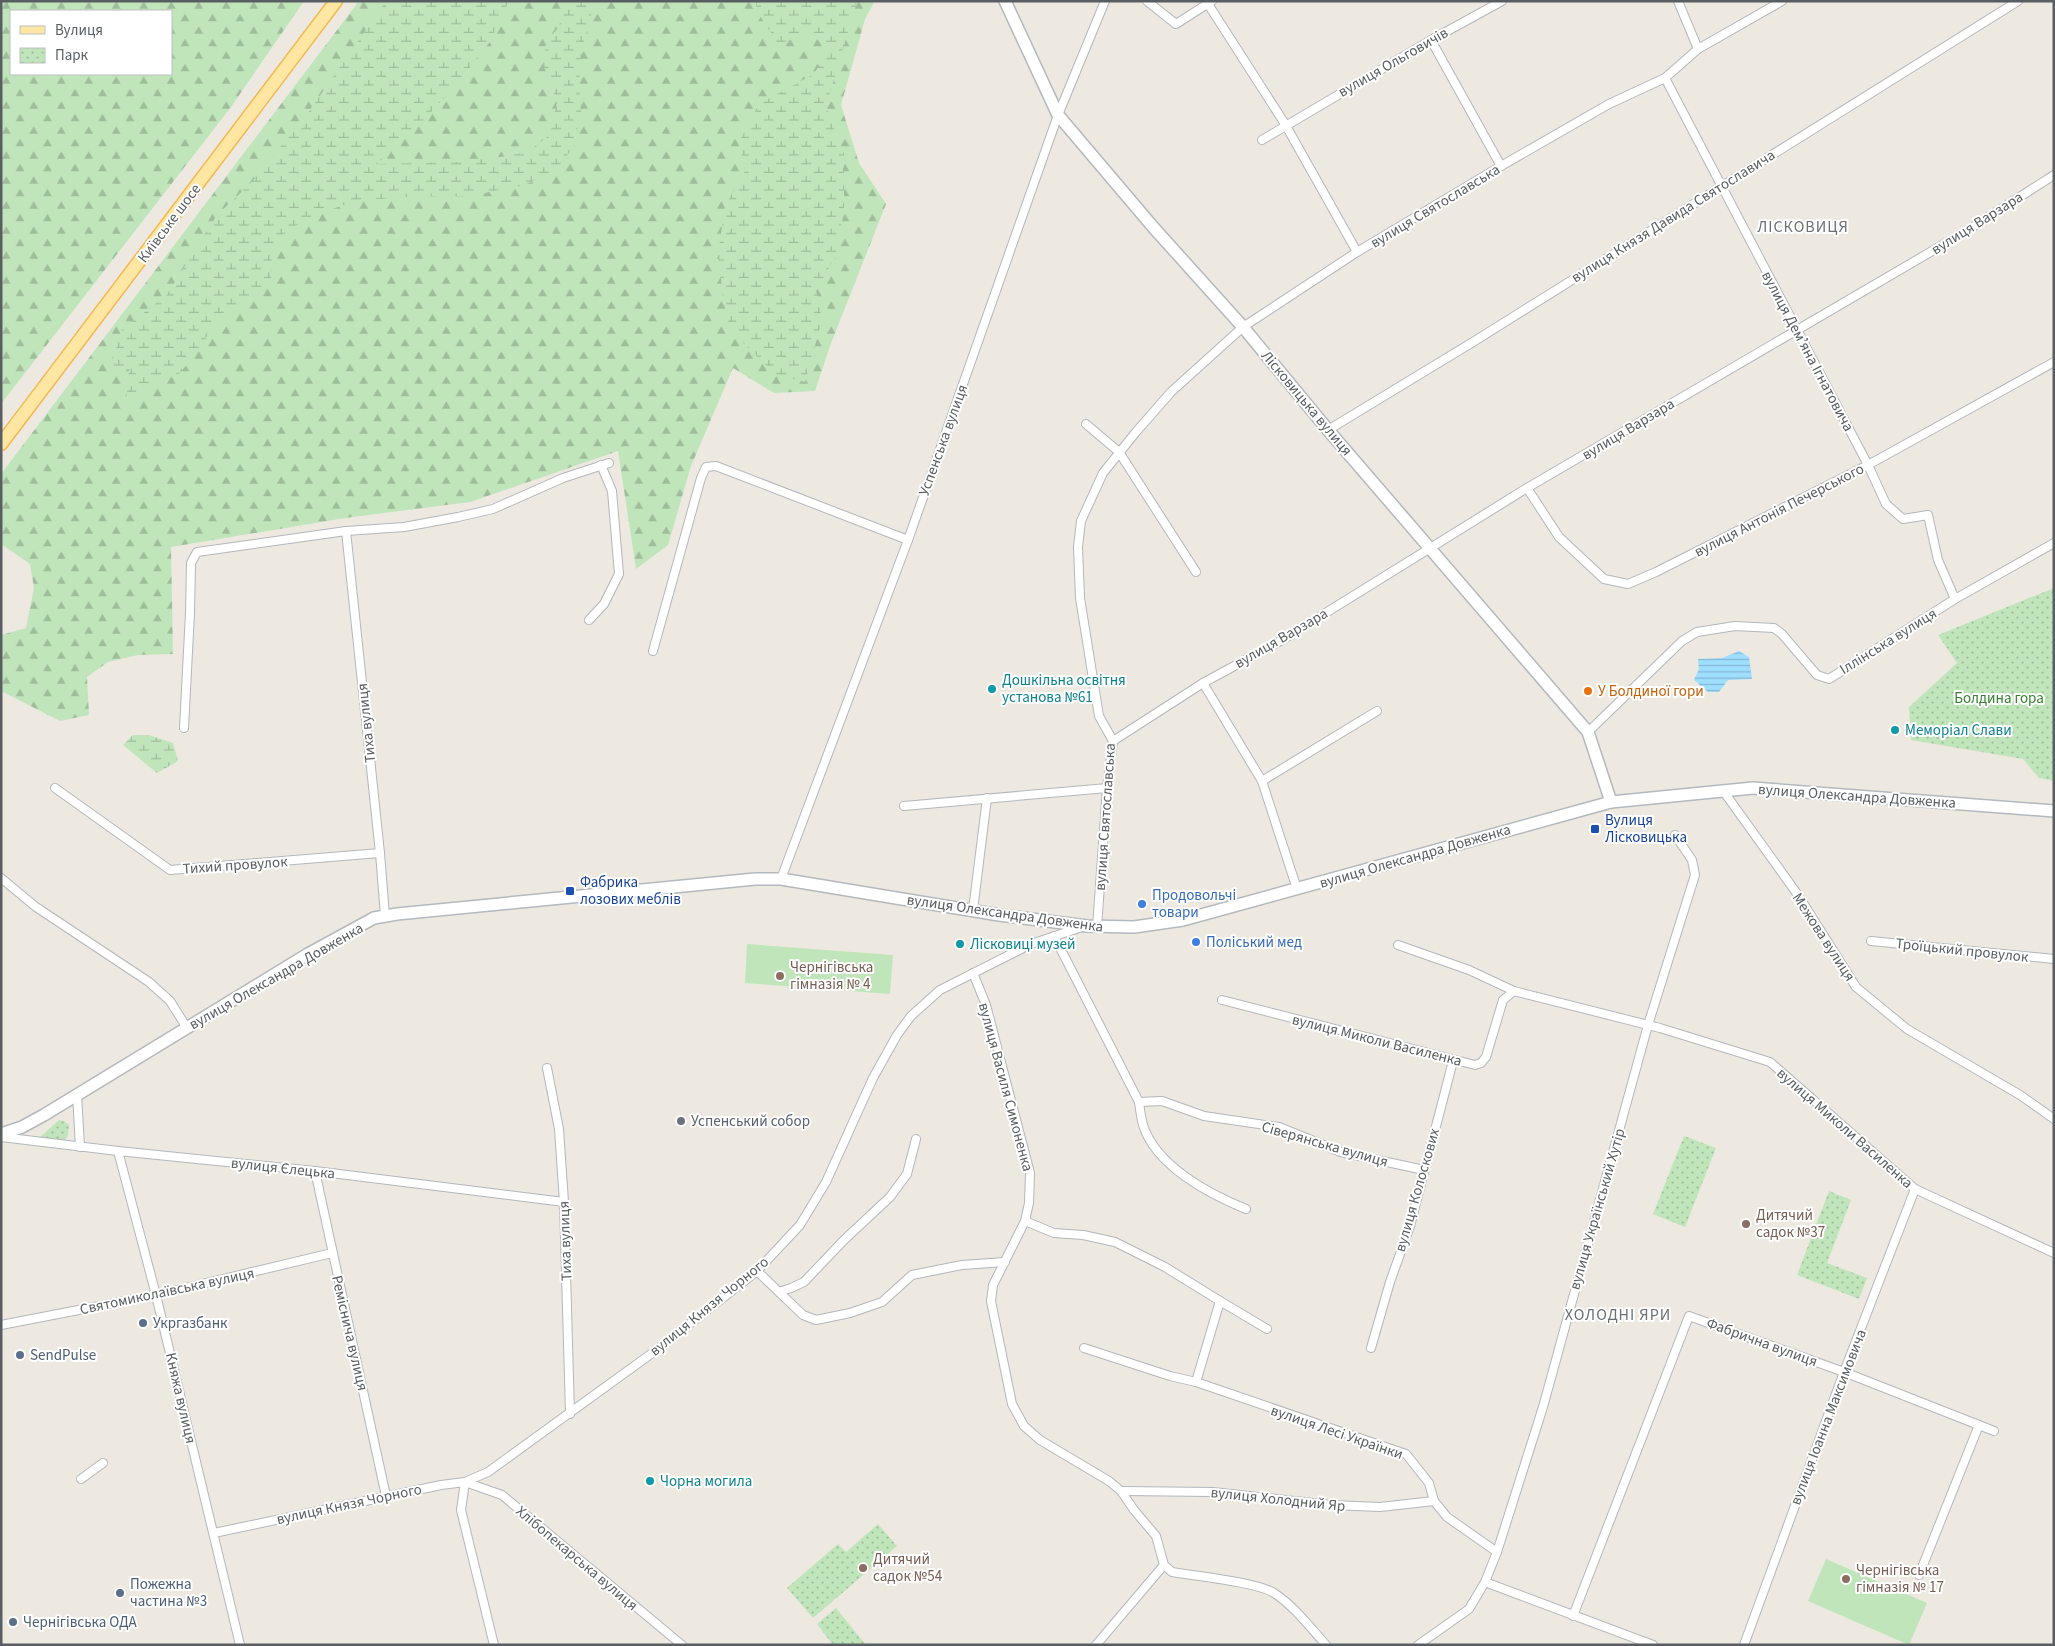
<svg xmlns="http://www.w3.org/2000/svg" width="2055" height="1646" font-family="'Source Sans 3',sans-serif">
<style>
.forest{fill:url(#forest-firs);fill-rule:evenodd}
.wetland{fill:url(#wetland-marsh)}
.park{fill:url(#park-dots)}
.pitch{fill:#c0e5bb}
.water{fill:url(#water-rules)}
.lines{fill:none;stroke-linecap:round;stroke-linejoin:round}
.minor-casing{stroke:#b3b7bc;stroke-width:10}
.secondary-casing{stroke:#b4b9be;stroke-width:14}
.primary-casing{stroke:#f4b752;stroke-width:15}
.minor{stroke:#fff;stroke-width:8}
.secondary{stroke:#fff;stroke-width:11}
.primary{stroke:#ffe7a3;stroke-width:12}
.culture-dot{fill:#0f9aa8;stroke:#fff;stroke-width:2}
.food-dot{fill:#e8710a;stroke:#fff;stroke-width:2}
.transit-dot{fill:#1a4fb4;stroke:#fff;stroke-width:2}
.shop-dot{fill:#3f7fe0;stroke:#fff;stroke-width:2}
.education-dot{fill:#8d6e63;stroke:#fff;stroke-width:2}
.worship-dot{fill:#6b7280;stroke:#fff;stroke-width:2}
.service-dot{fill:#5c6f8a;stroke:#fff;stroke-width:2}
.labels{text-anchor:middle;stroke-width:4;stroke-linejoin:round;paint-order:stroke}
.street-label{font-size:15px;fill:#595e62;stroke:#fff}
.culture-label{font-size:15px;fill:#0d838f;stroke:#fff;text-anchor:start}
.food-label{font-size:15px;fill:#c56008;stroke:#fff;text-anchor:start}
.park-label{font-size:15px;fill:#358131;stroke:#fff}
.transit-label{font-size:15px;fill:#164399;stroke:#fff;text-anchor:start}
.shop-label{font-size:15px;fill:#366cbe;stroke:#fff;text-anchor:start}
.education-label{font-size:15px;fill:#785e54;stroke:#fff;text-anchor:start}
.worship-label{font-size:15px;fill:#5b616d;stroke:#fff;text-anchor:start}
.service-label{font-size:15px;fill:#4e5e75;stroke:#fff;text-anchor:start}
.neighbourhood-label{font-size:16px;letter-spacing:1px;fill:#6a7074;stroke:#fff}
</style>
<defs>
<pattern id="forest-firs" width="22" height="20" patternUnits="userSpaceOnUse" patternTransform="scale(1.25)"><rect width="22" height="20" fill="#c0e5bb"/><path d="M5 1l3.5 6h-7zM16 11l3.5 6h-7z" fill="#9fbd9b"/></pattern>
<pattern id="wetland-marsh" width="20" height="14" patternUnits="userSpaceOnUse" patternTransform="scale(1.25)"><rect width="20" height="14" fill="#c0e5bb"/><path d="M1 5h8M5 5V1M11 12h8M15 12V8" fill="none" stroke="#9fbd9b"/></pattern>
<pattern id="park-dots" width="8" height="8" patternUnits="userSpaceOnUse" patternTransform="scale(1.25)"><rect width="8" height="8" fill="#c0e5bb"/><path d="M2 2h.1M6 6h.1" fill="none" stroke="#9fbd9b" stroke-width="1.8" stroke-linecap="round"/></pattern>
<pattern id="water-rules" width="6" height="5" patternUnits="userSpaceOnUse" patternTransform="scale(1.25)"><rect width="6" height="5" fill="#9edeff"/><path d="M0 2.5h6" fill="none" stroke="#84b7d2"/></pattern>
</defs>
<rect width="100%" height="100%" fill="#ede9e0"/>
<g class="forest">
<path d="M1 1H304L231 107 1 404ZM11 11H171V74H11Z"/>
<path d="M359 1H875L865 19 841 105 859 163 886 204 830 346 815 391 774 393 733 368 691 466 668 545 636 569 618 451 470 502 345 518 171 547 173 654 138 655 108 662 87 677 89 715 60 721 1 691V635L26 628 34 588 30 564 1 544V474Z"/>
</g>
<g class="wetland">
<path d="M386 1H509L489 43 458 83 417 127 377 164 460 162 500 157 527 152 550 135 557 102 543 64 546 42 558 28 568 1H595L582 49 579 85 581 113 573 148 554 172 522 186 468 196H421L355 201 313 216 285 232 272 249 271 285 253 301 215 322 199 350 179 374 160 379 126 407 129 369 109 371 122 329 166 296 217 215 250 184 307 114Z"/>
<path d="M756 1H857L826 107 844 154V211L835 258 816 290 822 320 805 382 776 375 730 330 723 297 718 254 725 206 745 171 739 142 759 104 814 74 828 50 811 33 778 44 757 11Z"/>
<path d="M133 735H149L173 743 178 761 157 773 123 745Z"/>
</g>
<g class="park">
<path d="M2054 588V781L2039 778 2023 759 1911 740 1909 707 1957 663 1938 635Z"/>
<path d="M59 1120 64 1121 69 1125 68 1135 64 1141 41 1139 40 1137Z"/>
<path d="M1684 1136 1716 1148 1685 1227 1653 1214Z"/>
<path d="M1829 1191 1851 1200 1827 1263 1867 1278 1859 1299 1797 1275Z"/>
<path d="M878 1524 897 1546 813 1618 787 1588 838 1544 846 1552Z"/>
<path d="M836 1608 866 1645H833L817 1624Z"/>
</g>
<g class="pitch">
<path d="M747 944 893 955 890 994 745 983Z"/>
<path d="M1826 1559 1927 1603 1909 1645 1808 1601Z"/>
</g>
<path class="water" d="M1739 651 1749 657 1752 679 1728 680 1719 692H1708L1694 680 1699 669 1698 659 1722 658Z"/>
<g class="lines">
<defs>
<g id="minor">
<path d="M1147 1 1176 24 1212 1"/>
<path d="M1678 1 1698 49"/>
<path d="M1208 4 1285 124 1357 252"/>
<path d="M1431 40 1501 166"/>
<path d="M1665 78 1868 465 1886 504 1903 519 1928 515 1938 560 1955 599"/>
<path d="M1262 140 1431 40 1502 1"/>
<path d="M1086 424 1119 452 1196 572"/>
<path d="M1328 430 1473 342 2018 1"/>
<path d="M1527 488 1559 537 1604 579 1628 584 1656 572 1868 465 2054 362"/>
<path d="M346 531 380 853 385 916"/>
<path d="M589 620 604 604 619 574 612 491 601 465"/>
<path d="M653 651 701 478 706 467 716 466 908 540"/>
<path d="M1203 683 1262 781 1297 889"/>
<path d="M184 728 190 613 191 563 197 552 346 531 404 527 458 517 493 509 563 478 609 463"/>
<path d="M1588 732 1682 641 1697 632 1735 626 1774 628 1782 634 1817 675 1829 679 1955 599 2054 543"/>
<path d="M1113 741 1203 683 1282 640 1527 488 1968 230 2054 175"/>
<path d="M1262 781 1377 711"/>
<path d="M55 788 170 870 380 853"/>
<path d="M1724 792 1798 895 1856 987 1907 1029 2020 1095 2054 1119"/>
<path d="M904 806 1107 788"/>
<path d="M1 878 36 907 149 982 170 1001 187 1028"/>
<path d="M781 879 908 540 1058 115 1105 1"/>
<path d="M973 910 987 798"/>
<path d="M1097 927 1107 788 1113 741 1099 716 1080 598 1078 547 1081 521 1103 473 1136 432 1171 392 1243 327 1357 252 1501 166 1609 104 1665 78 1698 49 1782 1"/>
<path d="M1054 936 1139 1102C1140 1110 1141 1118 1143 1125 1156 1166 1209 1194 1246 1209"/>
<path d="M1871 941 2054 959"/>
<path d="M1398 945 1469 970 1514 991 1660 1028 1770 1062 1915 1189 2054 1253"/>
<path d="M973 973 986 1005 1030 1173 1029 1203 1025 1221 993 1285 991 1301 1012 1404 1024 1426 1040 1440 1109 1481 1121 1491 1134 1510 1156 1536 1164 1565 1172 1572C1196 1576 1256 1582 1274 1593 1294 1606 1310 1627 1326 1645"/>
<path d="M1222 1000 1475 1065 1481 1063 1486 1057 1503 1000 1514 991"/>
<path d="M547 1068 559 1129 564 1202 570 1414"/>
<path d="M77 1094 80 1147"/>
<path d="M1139 1102 1162 1101 1204 1116 1279 1127 1341 1152 1424 1170"/>
<path d="M1 1137 118 1151 315 1171 564 1202"/>
<path d="M118 1151 156 1295 240 1645"/>
<path d="M315 1171 386 1496"/>
<path d="M1025 1221 1054 1233 1083 1235 1115 1242 1165 1267 1220 1301 1196 1382"/>
<path d="M757 1271 803 1315 816 1320 850 1313 882 1302 912 1275 962 1265 1005 1262"/>
<path d="M779 1292 791 1288 804 1282 844 1240 890 1197 907 1174 916 1139"/>
<path d="M1220 1301 1267 1329"/>
<path d="M1 1325 156 1295 332 1253"/>
<path d="M1084 1348 1170 1376 1196 1382 1406 1454 1429 1483 1434 1501 1447 1517 1497 1552"/>
<path d="M1371 1348 1390 1282 1410 1226 1453 1061"/>
<path d="M81 1479 103 1463"/>
<path d="M1121 1491 1213 1492 1331 1505 1380 1507 1434 1501"/>
<path d="M214 1533 441 1485 465 1482 488 1472 655 1351 757 1271 800 1225 826 1182 873 1078 897 1035 911 1016 940 990 1031 944 1082 927"/>
<path d="M1919 1575 1979 1425"/>
<path d="M1485 1582 1653 1645"/>
<path d="M1573 1616 1689 1316 1844 1372 1994 1431"/>
<path d="M494 1645 461 1510 465 1482 502 1495 682 1645"/>
<path d="M1096 1645 1164 1565"/>
<path d="M1418 1645 1469 1609 1485 1582 1497 1552 1543 1407 1648 1025 1695 875 1692 860 1675 835"/>
<path d="M1744 1645 1844 1372 1915 1189"/>
</g>
<g id="secondary">
<path d="M1005 1 1058 115 1153 227 1243 327 1328 430 1588 732 1611 802"/>
<path d="M1 1134 22 1127 44 1115 308 954 374 918 397 914 755 879H781L999 915 1087 926 1134 927 1183 920 1611 802 1753 788 2054 811"/>
</g>
<path id="primary" d="M1 444 336 1"/>
</defs>
<use href="#minor" class="minor-casing"/>
<use href="#secondary" class="secondary-casing"/>
<use href="#primary" class="primary-casing"/>
<use href="#minor" class="minor"/>
<use href="#secondary" class="secondary"/>
<use href="#primary" class="primary"/>
</g>
<g class="culture-dot">
<circle cx="992" cy="689" r="5"/>
<circle cx="1895" cy="730" r="5"/>
<circle cx="960" cy="944" r="5"/>
<circle cx="650" cy="1481" r="5"/>
</g>
<circle class="food-dot" cx="1588" cy="691" r="5"/>
<g class="transit-dot">
<rect x="1590" y="824" width="10" height="10" rx="2.5"/>
<rect x="565" y="886" width="10" height="10" rx="2.5"/>
</g>
<g class="shop-dot">
<circle cx="1142" cy="904" r="5"/>
<circle cx="1196" cy="942" r="5"/>
</g>
<g class="education-dot">
<circle cx="780" cy="976" r="5"/>
<circle cx="1746" cy="1224" r="5"/>
<circle cx="863" cy="1568" r="5"/>
<circle cx="1846" cy="1579" r="5"/>
</g>
<circle class="worship-dot" cx="681" cy="1121" r="5"/>
<g class="service-dot">
<circle cx="143" cy="1323" r="5"/>
<circle cx="20" cy="1355" r="5"/>
<circle cx="120" cy="1593" r="5"/>
<circle cx="13" cy="1622" r="5"/>
</g>
<g class="labels">
<g class="street-label">
<text transform="translate(1393 62) rotate(-30)" y="5">вулиця Ольговичів</text>
<text transform="translate(1435 206) rotate(-31)" y="5">вулиця Святославська</text>
<text transform="translate(1673 216) rotate(-32)" y="5">вулиця Князя Давида Святославича</text>
<text transform="translate(169 223) rotate(-53)" y="5">Київське шосе</text>
<text transform="translate(1977 223) rotate(-32)" y="5">вулиця Варзара</text>
<text transform="translate(1808 351) rotate(62)" y="5">вулиця Демʼяна Ігнатовича</text>
<text transform="translate(1307 403) rotate(50)" y="5">Лісковицька вулиця</text>
<text transform="translate(1628 429) rotate(-31)" y="5">вулиця Варзара</text>
<text transform="translate(943 440) rotate(-70)" y="5">Успенська вулиця</text>
<text transform="translate(1779 510) rotate(-27)" y="5">вулиця Антонія Печерського</text>
<text transform="translate(1281 638) rotate(-30)" y="5">вулиця Варзара</text>
<text transform="translate(1888 641) rotate(-32)" y="5">Іллінська вулиця</text>
<text transform="translate(366 723) rotate(-96)" y="5">Тиха вулиця</text>
<text transform="translate(1857 796) rotate(4)" y="5">вулиця Олександра Довженка</text>
<text transform="translate(1105 817) rotate(-86)" y="5">вулиця Святославська</text>
<text transform="translate(1415 856) rotate(-16)" y="5">вулиця Олександра Довженка</text>
<text transform="translate(235 865) rotate(-4)" y="5">Тихий провулок</text>
<text transform="translate(1005 913) rotate(8)" y="5">вулиця Олександра Довженка</text>
<text transform="translate(1824 937) rotate(57)" y="5">Межова вулиця</text>
<text transform="translate(1962 950) rotate(6)" y="5">Троїцький провулок</text>
<text transform="translate(276 976) rotate(-30)" y="5">вулиця Олександра Довженка</text>
<text transform="translate(1377 1040) rotate(14)" y="5">вулиця Миколи Василенка</text>
<text transform="translate(1006 1087) rotate(75)" y="5">вулиця Василя Симоненка</text>
<text transform="translate(1845 1128) rotate(41)" y="5">вулиця Миколи Василенка</text>
<text transform="translate(1325 1144) rotate(16)" y="5">Сіверянська вулиця</text>
<text transform="translate(283 1168) rotate(6)" y="5">вулиця Єлецька</text>
<text transform="translate(1417 1190) rotate(-74)" y="5">вулиця Колоскових</text>
<text transform="translate(1597 1209) rotate(-74)" y="5">вулиця Український Хутір</text>
<text transform="translate(565 1241) rotate(-92)" y="5">Тиха вулиця</text>
<text transform="translate(167 1291) rotate(-12)" y="5">Святомиколаївська вулиця</text>
<text transform="translate(709 1306) rotate(-39)" y="5">вулиця Князя Чорного</text>
<text transform="translate(350 1333) rotate(77)" y="5">Реміснича вулиця</text>
<text transform="translate(1762 1342) rotate(20)" y="5">Фабрична вулиця</text>
<text transform="translate(181 1398) rotate(77)" y="5">Княжа вулиця</text>
<text transform="translate(1828 1417) rotate(-69)" y="5">вулиця Іоанна Максимовича</text>
<text transform="translate(1337 1432) rotate(19)" y="5">вулиця Лесі Українки</text>
<text transform="translate(1278 1499) rotate(6)" y="5">вулиця Холодний Яр</text>
<text transform="translate(349 1504) rotate(-12)" y="5">вулиця Князя Чорного</text>
<text transform="translate(577 1558) rotate(40)" y="5">Хлібопекарська вулиця</text>
</g>
<g class="culture-label">
<text x="1002" y="685">Дошкільна освітня<tspan x="1002" dy="17">установа №61</tspan></text>
<text x="1905" y="735">Меморіал Слави</text>
<text x="970" y="949">Лісковиці музей</text>
<text x="660" y="1486">Чорна могила</text>
</g>
<g class="food-label">
<text x="1598" y="696">У Болдиної гори</text>
</g>
<g class="park-label">
<text x="1999" y="703">Болдина гора</text>
</g>
<g class="transit-label">
<text x="1605" y="825">Вулиця<tspan x="1605" dy="17">Лісковицька</tspan></text>
<text x="580" y="887">Фабрика<tspan x="580" dy="17">лозових меблів</tspan></text>
</g>
<g class="shop-label">
<text x="1152" y="900">Продовольчі<tspan x="1152" dy="17">товари</tspan></text>
<text x="1206" y="947">Поліський мед</text>
</g>
<g class="education-label">
<text x="790" y="972">Чернігівська<tspan x="790" dy="17">гімназія № 4</tspan></text>
<text x="1756" y="1220">Дитячий<tspan x="1756" dy="17">садок №37</tspan></text>
<text x="873" y="1564">Дитячий<tspan x="873" dy="17">садок №54</tspan></text>
<text x="1856" y="1575">Чернігівська<tspan x="1856" dy="17">гімназія № 17</tspan></text>
</g>
<g class="worship-label">
<text x="691" y="1126">Успенський собор</text>
</g>
<g class="service-label">
<text x="153" y="1328">Укргазбанк</text>
<text x="30" y="1360">SendPulse</text>
<text x="130" y="1589">Пожежна<tspan x="130" dy="17">частина №3</tspan></text>
<text x="23" y="1627">Чернігівська ОДА</text>
</g>
<g class="neighbourhood-label">
<text x="1803" y="232">ЛІСКОВИЦЯ</text>
<text x="1618" y="1320">ХОЛОДНІ ЯРИ</text>
</g>
</g>
<rect width="2055" height="1646" fill="none" stroke="#595e62" stroke-width="5"/>
<rect x="10" y="10" width="162" height="65" fill="#ffffff" stroke="#bdbfc0"/>
<rect x="20" y="26" width="25" height="8" fill="#ffe7a3" stroke="#bdbfc0"/>
<text x="55" y="35" font-size="15" fill="#595e62">Вулиця</text>
<rect x="20" y="48" width="25" height="15" fill="url(#park-dots)" stroke="#bdbfc0"/>
<text x="55" y="60" font-size="15" fill="#595e62">Парк</text>
</svg>
